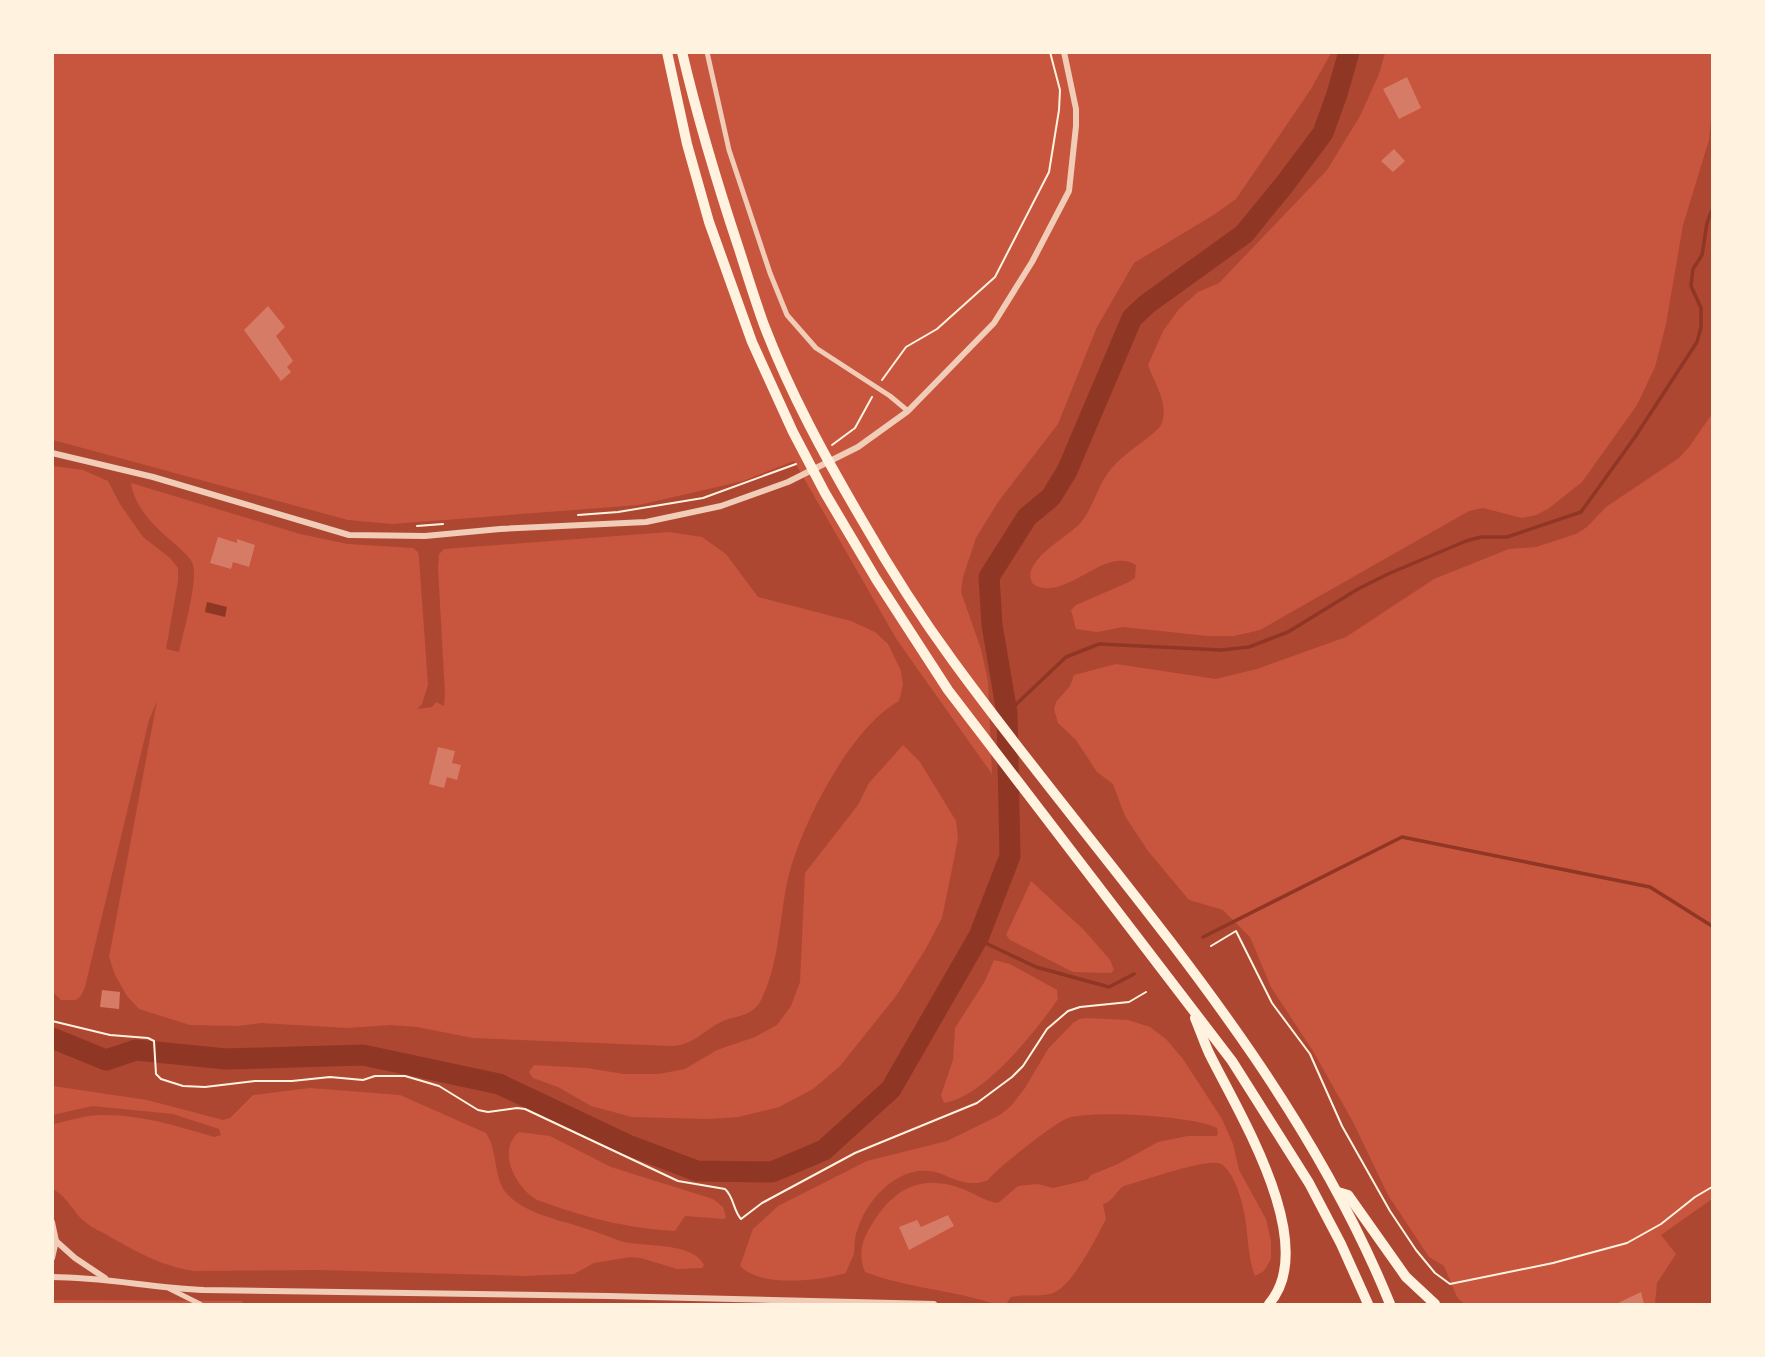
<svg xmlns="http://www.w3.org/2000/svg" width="1765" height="1357" font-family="'Open Sans',sans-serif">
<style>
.green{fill:#ae4732;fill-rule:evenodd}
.water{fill:#8f3625}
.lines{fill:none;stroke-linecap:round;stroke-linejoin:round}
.stream{stroke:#8f3625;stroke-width:3.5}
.river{stroke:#8f3625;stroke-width:21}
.building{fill:#d67c66}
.path{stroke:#fff3e0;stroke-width:2}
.minor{stroke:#f1ccb7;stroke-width:5}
.tertiary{stroke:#f1ccb7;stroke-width:6}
.motorway{stroke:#fff3e0;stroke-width:10}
</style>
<rect width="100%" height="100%" fill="#c8553d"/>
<g class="green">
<path d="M1331 53H1385L1379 74 1360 116 1327 170 1219 283 1198 292 1179 309 1163 331 1148 365C1155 385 1171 406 1160 427 1145 442 1125 452 1111 469 1098 484 1094 506 1082 521 1071 536 1018 561 1033 584 1066 604 1103 545 1136 565L1135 578 1129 582 1076 605 1071 610 1076 629 1097 632 1123 627 1208 636H1234L1260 630 1469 511 1483 508 1522 518 1536 515 1548 509 1582 482 1637 405 1655 367 1666 324 1683 225 1709 140 1712 110V414L1689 447 1679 458 1606 507 1587 527 1576 534 1536 547 1509 549 1434 579 1346 637 1257 669 1216 679 1116 664 1074 675 1070 686 1056 702 1054 709 1058 723 1076 740 1097 772 1113 784 1125 816 1148 851 1189 900 1223 910 1250 937 1271 987 1313 1051 1353 1122 1388 1195 1429 1257 1444 1266 1457 1297 1464 1304H1006L1011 1297C1024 1294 1037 1297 1050 1294 1071 1290 1096 1238 1106 1219L1103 1204C1114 1202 1117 1187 1127 1185 1143 1181 1209 1157 1221 1164 1234 1171 1243 1203 1245 1217 1248 1236 1248 1258 1255 1276L1264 1271 1271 1259V1241L1266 1219 1239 1170 1233 1144 1222 1119 1183 1059 1166 1039 1150 1027 1128 1020 1087 1018 1079 1019 1073 1023 1048 1049 1025 1088 1011 1106 1000 1115 947 1141 867 1161 778 1206 753 1229 740 1266C762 1288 818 1281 846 1273 848 1266 852 1260 854 1253 855 1246 854 1238 857 1231 867 1197 903 1159 942 1174 957 1181 972 1187 988 1180 996 1169 1057 1121 1068 1118 1095 1110 1192 1116 1217 1128L1218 1135 1215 1136H1188L1158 1142 1118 1164 1091 1175 1087 1180 1053 1188 1038 1184 1018 1186 998 1203C984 1201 976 1194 963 1189 923 1174 896 1187 874 1221 863 1238 857 1252 865 1272 907 1288 952 1290 995 1304H243L242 1301 53 1300V1189C70 1199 73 1214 88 1224 93 1229 101 1231 107 1235 135 1251 161 1266 194 1271L318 1270 524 1276 574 1274 594 1263 630 1257 641 1258 677 1269 702 1268 704 1265C693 1242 646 1247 624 1242 611 1238 597 1232 584 1228 558 1219 532 1216 510 1197 492 1181 499 1152 486 1133L400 1095 310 1088 253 1095 230 1118 223 1120 147 1100 53 1086 52 991 61 1000H76L81 996 85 987 149 720 157 701 109 957 115 975 127 996 139 1009 190 1025 237 1026 261 1023 347 1028 391 1025 417 1027 473 1038 672 1046C694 1045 704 1030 723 1021 736 1016 752 1016 760 1002 779 966 779 922 787 883 798 830 850 727 899 701L903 685 901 671 888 644 875 632 851 621 758 597 726 554 702 537 669 532 444 549 439 554 438 568 445 694 444 706 436 702 432 707 417 709 422 704 428 685 419 558 418 552 413 548 348 544 300 534 131 483C135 509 156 528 175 544 181 550 191 557 193 565 198 581 183 634 179 652L166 649 178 581V568L170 558 143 537 120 504 108 481 83 470 53 466V440L348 520 392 524 639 505 743 481 794 461 897 640 992 774 988 681 981 649 961 592 963 577 976 538 998 502 1058 424 1097 327 1134 263 1215 214 1236 199 1311 89ZM903 745 920 762 956 821 958 838 954 859 942 918 925 950 896 996 840 1066 813 1089 779 1107 738 1117 708 1119 632 1117 591 1106 558 1087 533 1078 529 1072 534 1065 587 1068 624 1074H659L685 1069 717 1050 755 1037 777 1025 791 1006 800 982 805 873 858 805 869 783ZM1031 881 1084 930 1110 960 1114 970 1111 973 1073 972 1010 940 1006 935ZM994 960 1010 964 1057 990 1058 999C1035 1032 984 1097 944 1103L941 1095 953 1060 955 1028 985 981ZM519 1132 550 1136 611 1167 713 1199 723 1207 726 1217 724 1219 685 1216 675 1231C624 1228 584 1217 537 1200 516 1188 496 1151 519 1132Z"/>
<path d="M92 1106 173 1114 219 1129 221 1135 214 1137C178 1126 139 1114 101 1115 85 1115 69 1121 53 1124V1115Z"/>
<path d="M1712 1199V1304H1655L1657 1283 1676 1254 1661 1235Z"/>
</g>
<path class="water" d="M207 602 227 607 225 617 205 612Z"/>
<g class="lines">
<g class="stream">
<path d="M1007 713 1066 657 1099 644 1221 650 1249 647 1288 632 1358 589 1388 574 1466 541 1481 537H1507L1581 512 1635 437 1697 342 1701 327V308L1691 286 1693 269 1702 255 1707 223 1712 210"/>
<path d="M1203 937 1402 837 1650 887 1712 926"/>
<path d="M977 939 1036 967 1109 987 1134 974"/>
</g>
<path class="river" d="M52 1038 106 1060 136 1050 226 1059 363 1055 499 1084 628 1145 697 1171 772 1172 824 1150 891 1089 979 936 1010 856 1007 713 992 625 989 577 1027 517 1051 497 1067 471 1132 318 1147 304 1244 234 1284 185 1323 133 1337 94 1349 52"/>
</g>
<g class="building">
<path d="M1407 77 1421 108 1399 119 1383 89Z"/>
<path d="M1394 149 1405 161 1393 172 1381 161Z"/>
<path d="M268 306 285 327 276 336 293 361 287 367 291 372 281 381 244 330Z"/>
<path d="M218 537 237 543V539L255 545 249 567 233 562 231 569 210 563Z"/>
<path d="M438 747 455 751 452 763 461 765 457 780 447 777 444 788 429 784Z"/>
<path d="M102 990 120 992 119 1009 100 1007Z"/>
<path d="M948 1215 954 1226 909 1250 899 1227 917 1220 921 1227Z"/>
<path d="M1641 1292 1644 1304H1616Z"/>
</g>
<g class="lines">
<g class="path">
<path d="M882 380 906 347 937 329 995 277 1049 172 1059 110 1060 90 1050 52"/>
<path d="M832 445 855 428 872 397"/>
<path d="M578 515 618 512 703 498 796 464"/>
<path d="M417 526 443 524"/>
<path d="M1211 946 1236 931 1272 1003 1310 1054 1342 1126 1390 1211 1416 1250 1435 1273 1450 1284 1553 1263 1627 1243 1661 1224 1695 1197 1712 1187"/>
<path d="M52 1021 110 1035 148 1038 154 1041 156 1074 161 1079 183 1086 205 1087 255 1081H292L330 1077 363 1080 375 1076H405L439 1086 478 1110 488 1112 517 1108 525 1109 678 1181 725 1189C734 1197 733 1210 741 1219L762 1203 855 1153 977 1103 1012 1077 1023 1066 1047 1029 1068 1011 1080 1007 1129 1002 1146 992"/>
</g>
<g class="minor">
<path d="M707 52 729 150 770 273 787 315 816 348 890 396 908 411"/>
<path d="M170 1289 200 1304"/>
</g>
<g class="tertiary">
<path d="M52 453 153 477 349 535 425 536 500 529 646 522 721 506 788 482 858 447 908 411 994 323 1032 262 1069 191 1076 126V109L1064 52"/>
<path d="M52 1222 56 1241 52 1258"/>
<path d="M56 1241 75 1258 105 1278"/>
<path d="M52 1277C104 1277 153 1288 204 1290L608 1296 934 1304"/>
</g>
<g class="motorway">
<path d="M667 52 687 144 709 222 752 342 793 432 825 493 876 579 948 690 1232 1061 1309 1183 1341 1244 1368 1304"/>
<path d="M682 52C698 120 717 183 739 249 747 274 755 300 764 325 790 393 825 457 862 520 890 569 920 616 953 661 1106 871 1291 1060 1390 1304"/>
<path d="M1195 1018C1200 1030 1204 1042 1209 1053 1238 1112 1321 1244 1269 1304"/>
<path d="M1338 1192 1348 1195 1406 1277 1435 1304"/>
</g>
</g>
<rect width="1765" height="1357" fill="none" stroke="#fff3e0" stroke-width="108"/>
</svg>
